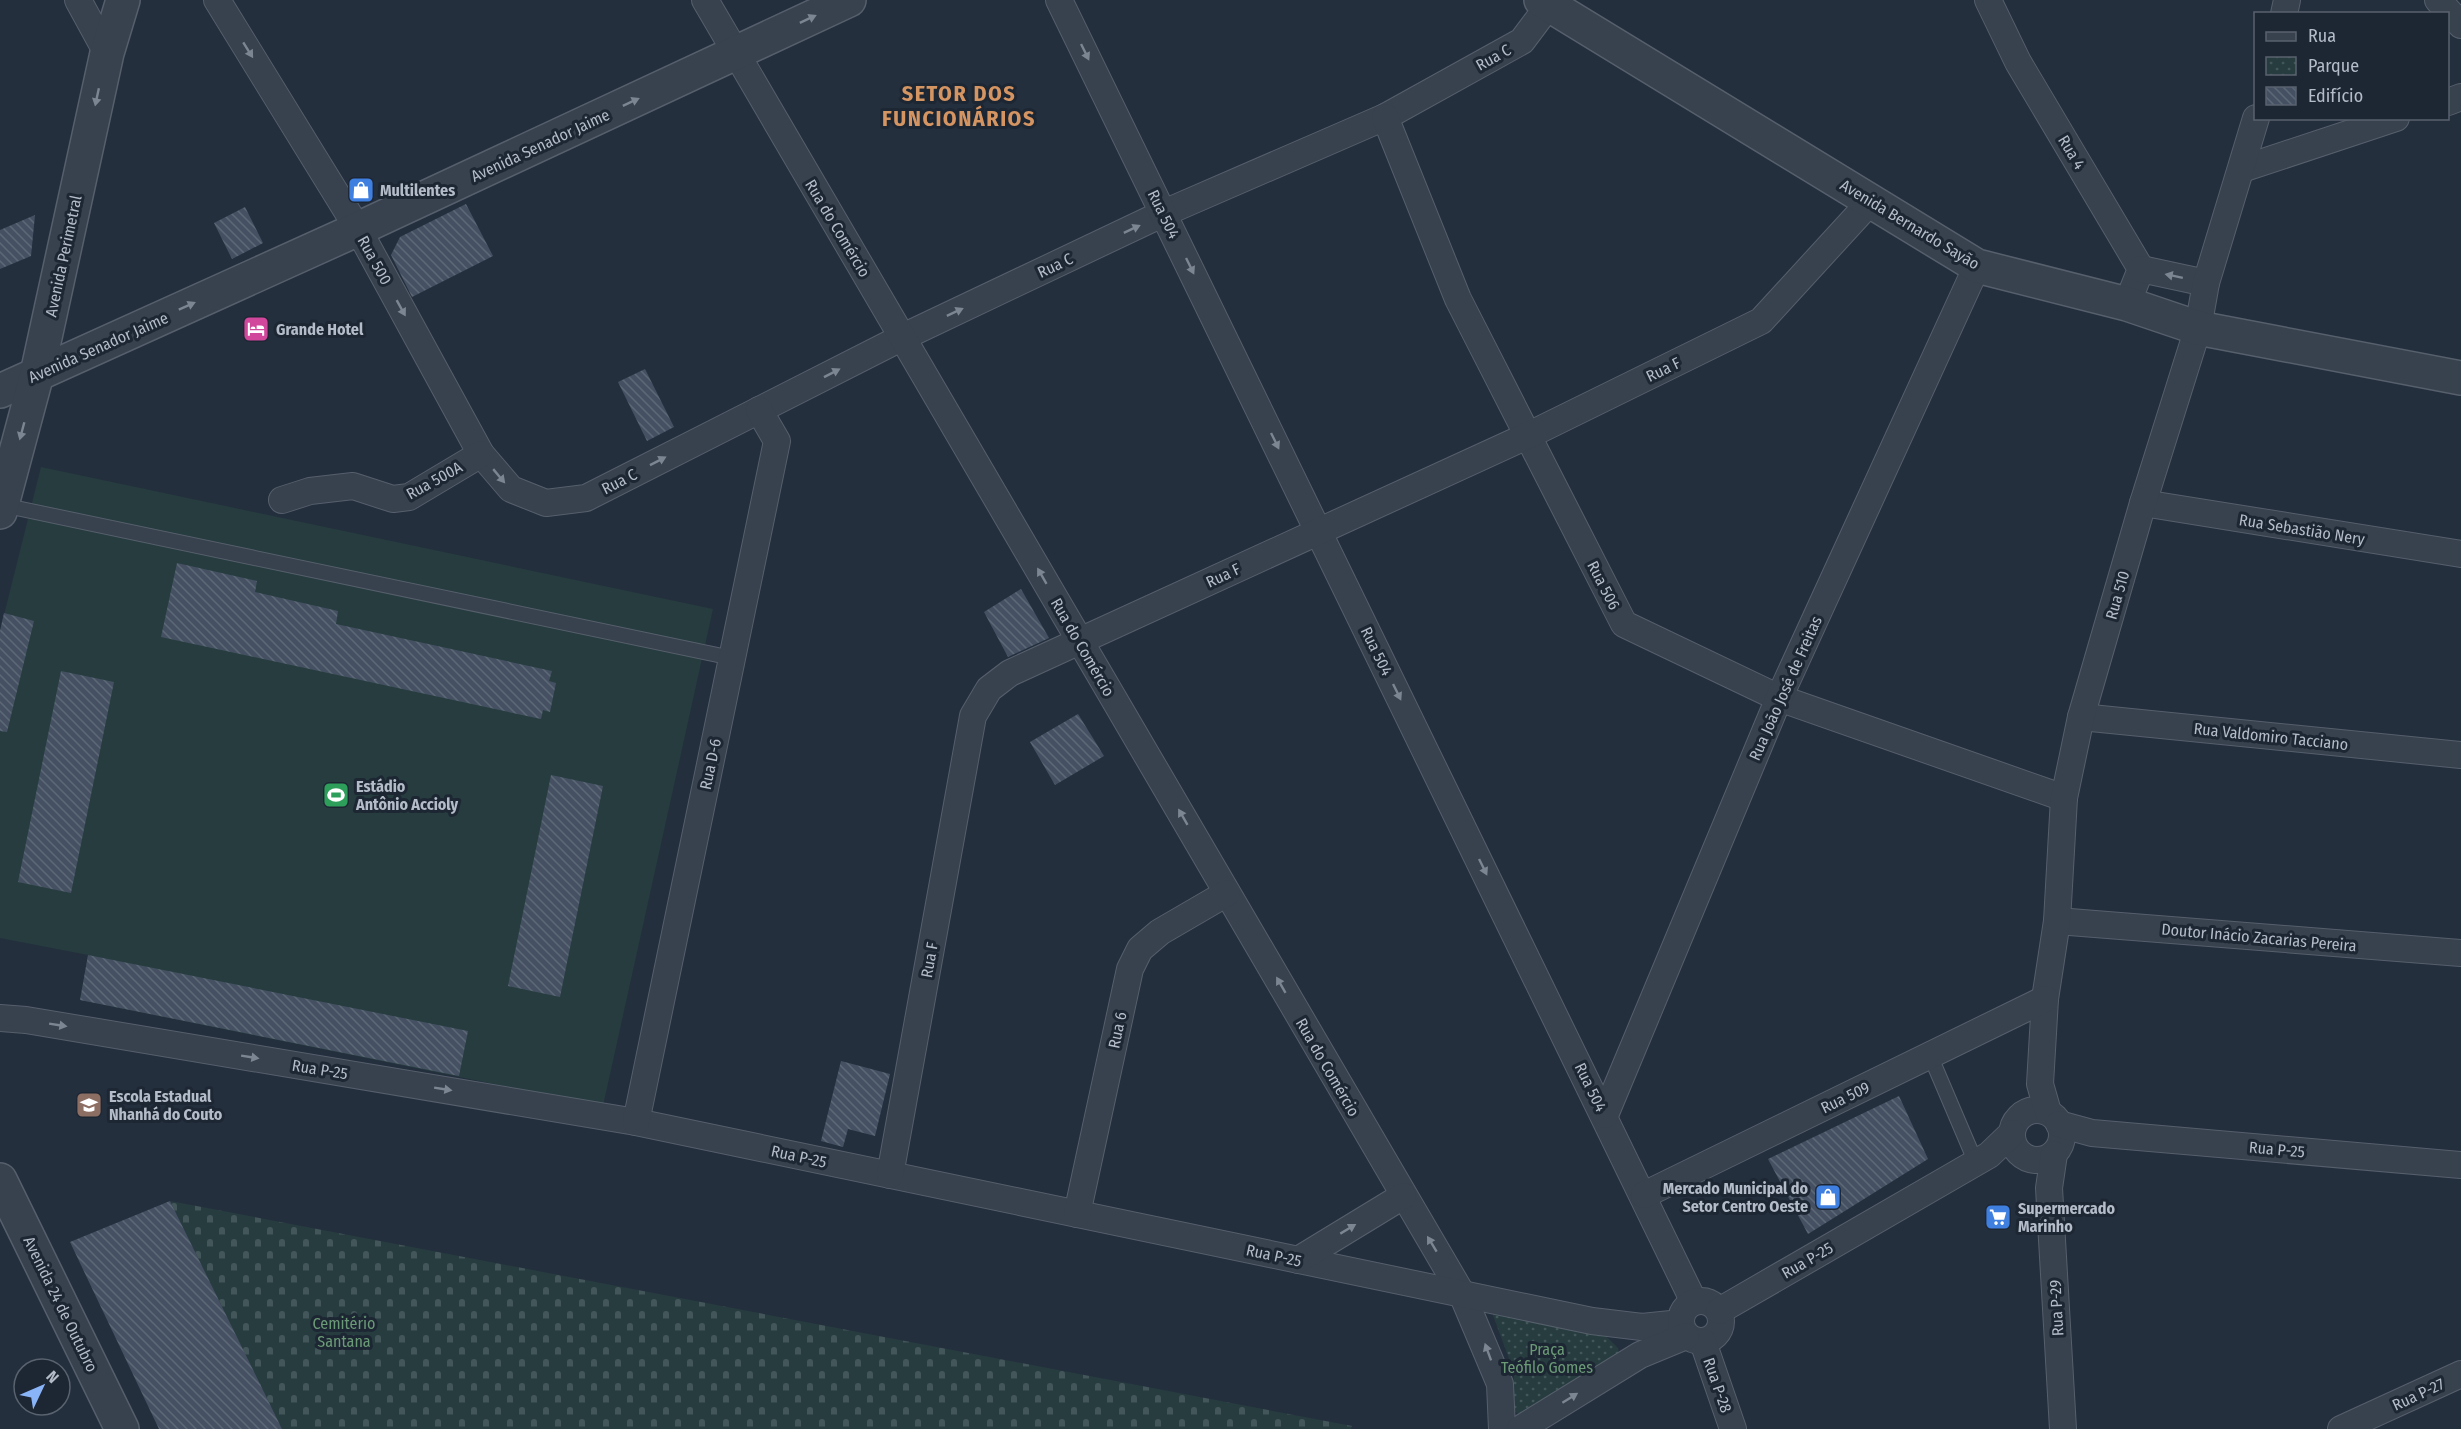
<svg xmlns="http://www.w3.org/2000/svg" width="2461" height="1429" font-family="'Fira Sans Condensed',sans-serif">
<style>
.cemetery{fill:url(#cemetery-stones)}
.park{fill:url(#park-dots)}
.garden{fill:#263c3f}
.building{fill:url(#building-back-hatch)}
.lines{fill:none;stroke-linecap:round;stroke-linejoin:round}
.service-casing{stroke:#565f6c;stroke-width:16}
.minor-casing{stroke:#565f6c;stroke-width:28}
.tertiary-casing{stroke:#565f6c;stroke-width:36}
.service{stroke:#38414e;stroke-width:14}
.minor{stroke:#38414e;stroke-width:26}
.tertiary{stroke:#38414e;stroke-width:33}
.oneway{fill:#7c8592}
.labels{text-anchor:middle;stroke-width:6;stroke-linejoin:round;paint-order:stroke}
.street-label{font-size:16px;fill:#b4bcc9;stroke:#1d2633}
.poi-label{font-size:16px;font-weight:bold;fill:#b4bcc9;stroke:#1d2633;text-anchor:start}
.park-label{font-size:16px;fill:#6b9a76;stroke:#1d2633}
.district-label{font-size:22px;font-weight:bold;letter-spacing:1.5px;fill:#d59563;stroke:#1d2633}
</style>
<defs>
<pattern id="cemetery-stones" width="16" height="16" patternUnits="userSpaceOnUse" patternTransform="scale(1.5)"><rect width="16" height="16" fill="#263c3f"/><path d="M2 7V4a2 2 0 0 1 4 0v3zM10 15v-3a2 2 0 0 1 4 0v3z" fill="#435659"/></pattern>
<pattern id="park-dots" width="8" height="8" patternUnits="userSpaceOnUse" patternTransform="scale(1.5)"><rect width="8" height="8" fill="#263c3f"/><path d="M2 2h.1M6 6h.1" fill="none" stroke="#435659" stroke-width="1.8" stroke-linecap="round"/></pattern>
<pattern id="building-back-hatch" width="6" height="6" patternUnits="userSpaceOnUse" patternTransform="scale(1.5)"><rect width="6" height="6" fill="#455162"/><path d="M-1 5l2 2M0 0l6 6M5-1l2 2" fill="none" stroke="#5d6877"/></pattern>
</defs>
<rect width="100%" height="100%" fill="#242f3e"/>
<path class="cemetery" d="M170 1201 1352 1426 1351 1429H282Z"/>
<path class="park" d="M1491 1310 1605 1335 1618 1348 1620 1359 1522 1417 1514 1411V1372Z"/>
<path class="garden" d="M41 467 713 609 603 1106 80 1000 88 955 0 938V631Z"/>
<g class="building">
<path d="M466 204 493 256 412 297 391 255 400 237Z"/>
<path d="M245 207 263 243 232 259 214 223Z"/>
<path d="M35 215 31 256 0 269V230Z"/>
<path d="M645 369 674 427 647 441 618 382Z"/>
<path d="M177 563 257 581 255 592 338 611 336 624 552 671 549 681 556 683 550 712 543 710 541 719 161 637Z"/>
<path d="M1021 589 1049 638 1008 657 984 612Z"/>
<path d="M4 613 34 621 7 732 0 731V631Z"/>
<path d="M61 671 114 682 71 893 18 882Z"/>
<path d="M1078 714 1104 756 1055 785 1030 742Z"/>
<path d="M551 775 603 786 560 997 508 986Z"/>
<path d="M88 955 468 1031 459 1076 80 1000Z"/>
<path d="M841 1061 890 1074 875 1136 848 1129 843 1147 821 1141Z"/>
<path d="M1899 1096 1928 1159 1808 1234 1768 1159Z"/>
<path d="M170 1201 261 1386 282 1429H159L70 1242Z"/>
</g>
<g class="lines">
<defs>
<g id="service">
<path d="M2 505 732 658"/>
<path d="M1930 1055 1976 1163"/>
</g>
<g id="minor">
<path d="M78 0 107 53"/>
<path d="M217 0 358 229 481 454 511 489 546 503 586 498 903 337 1164 213 1385 117 1522 41 1549 5"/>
<path d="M705 0 1462 1294 1500 1384 1502 1429"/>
<path d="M1059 0 1694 1302"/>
<path d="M1988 0 2018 62 2141 269 2127 304"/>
<path d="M2438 0 2461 25"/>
<path d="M2284 14 2287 0"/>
<path d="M2448 102 2461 97"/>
<path d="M1385 117 1458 299 1624 624 1779 698 2064 798"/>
<path d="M2242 169 2396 118"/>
<path d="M2141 269 2206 283"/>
<path d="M282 500 310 491 353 486 393 499 409 497 481 454"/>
<path d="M2143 503 2461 554"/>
<path d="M2081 717 2461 755"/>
<path d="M2057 921 2461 953"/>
<path d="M0 1018 26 1020 636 1122 1592 1321 1642 1327 1681 1323"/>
<circle cx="2037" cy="1135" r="25"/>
<path d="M2048 1112 2040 1084 2045 999 2057 921 2064 798 2081 717 2143 503 2198 328 2206 283 2256 118"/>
<path d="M1605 1115 1779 698 1977 266"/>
<path d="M636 1122 777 441 759 410"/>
<path d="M2059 1124 2092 1133 2461 1165"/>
<path d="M2054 1154 2049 1188 2063 1429"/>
<path d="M890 1175 973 716 989 689 1010 673 1527 436 1761 321 1871 201"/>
<path d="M1644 1195 2045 999"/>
<path d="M1077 1214 1130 969 1140 949 1160 932 1227 893"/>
<path d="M1298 1260 1403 1196"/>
<circle cx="1701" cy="1321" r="20"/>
<path d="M1719 1311 1989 1155 2012 1133"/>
<path d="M1703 1342 1733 1429"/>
<path d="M1520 1429 1640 1355 1686 1336"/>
<path d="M2341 1429 2461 1374"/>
</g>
<g id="tertiary">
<path d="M1541 0 1977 266 2127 304 2198 328 2461 378"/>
<path d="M0 391 358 229 849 0"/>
<path d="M0 512 37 374 107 53 123 0"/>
<path d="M0 1180 122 1429"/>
</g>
</defs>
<use href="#service" class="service-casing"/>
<use href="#minor" class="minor-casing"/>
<use href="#tertiary" class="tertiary-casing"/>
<use href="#service" class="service"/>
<use href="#minor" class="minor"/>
<use href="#tertiary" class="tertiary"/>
</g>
<defs><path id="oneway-solid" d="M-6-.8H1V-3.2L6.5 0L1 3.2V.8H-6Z" transform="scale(1.5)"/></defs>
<g class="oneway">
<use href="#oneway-solid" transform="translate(808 19) rotate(-25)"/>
<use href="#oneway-solid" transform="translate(248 50) rotate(58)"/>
<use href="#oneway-solid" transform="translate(1085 52) rotate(64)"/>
<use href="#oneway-solid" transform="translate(97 97) rotate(102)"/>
<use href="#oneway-solid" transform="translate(631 102) rotate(-25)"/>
<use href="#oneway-solid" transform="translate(1132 229) rotate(-25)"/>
<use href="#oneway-solid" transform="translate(1190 266) rotate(64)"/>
<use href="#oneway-solid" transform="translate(2174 276) rotate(-168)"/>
<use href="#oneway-solid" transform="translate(187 306) rotate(-24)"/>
<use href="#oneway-solid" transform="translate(401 308) rotate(61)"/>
<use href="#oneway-solid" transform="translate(955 312) rotate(-25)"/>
<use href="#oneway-solid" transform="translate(832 373) rotate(-27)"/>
<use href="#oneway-solid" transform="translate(22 431) rotate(105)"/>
<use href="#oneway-solid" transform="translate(1275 441) rotate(64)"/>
<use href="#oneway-solid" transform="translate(658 461) rotate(-27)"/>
<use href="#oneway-solid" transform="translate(499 476) rotate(50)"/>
<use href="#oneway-solid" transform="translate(1042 576) rotate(-120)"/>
<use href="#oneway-solid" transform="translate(1397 692) rotate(64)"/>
<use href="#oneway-solid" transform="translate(1183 817) rotate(-120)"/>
<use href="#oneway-solid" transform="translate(1483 867) rotate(64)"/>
<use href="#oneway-solid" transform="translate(1281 985) rotate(-120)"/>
<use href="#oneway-solid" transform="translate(58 1025) rotate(9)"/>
<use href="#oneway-solid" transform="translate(250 1057) rotate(9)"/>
<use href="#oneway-solid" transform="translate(443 1089) rotate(9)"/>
<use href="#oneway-solid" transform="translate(1348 1229) rotate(-31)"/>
<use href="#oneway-solid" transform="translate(1432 1244) rotate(-121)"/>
<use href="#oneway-solid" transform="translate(1488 1352) rotate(-110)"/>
<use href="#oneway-solid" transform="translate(1570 1398) rotate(-32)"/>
</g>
<defs>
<symbol id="shop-square" viewBox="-11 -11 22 22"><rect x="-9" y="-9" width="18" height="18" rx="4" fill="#3f7fe0" stroke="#1d2633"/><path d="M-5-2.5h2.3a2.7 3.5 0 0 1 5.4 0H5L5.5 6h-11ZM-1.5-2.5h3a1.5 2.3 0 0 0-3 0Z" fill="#fff"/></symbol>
<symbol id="hotel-square" viewBox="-11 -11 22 22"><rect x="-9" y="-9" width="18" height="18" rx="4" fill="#d1479c" stroke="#1d2633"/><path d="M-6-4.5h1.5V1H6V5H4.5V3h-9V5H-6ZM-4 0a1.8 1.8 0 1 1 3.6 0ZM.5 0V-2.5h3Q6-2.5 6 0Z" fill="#fff"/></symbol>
<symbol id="stadium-square" viewBox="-11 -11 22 22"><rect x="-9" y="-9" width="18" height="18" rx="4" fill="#2e9e5b" stroke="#1d2633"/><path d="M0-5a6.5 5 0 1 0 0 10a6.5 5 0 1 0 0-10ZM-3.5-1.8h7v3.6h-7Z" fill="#fff"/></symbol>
<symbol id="school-square" viewBox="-11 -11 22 22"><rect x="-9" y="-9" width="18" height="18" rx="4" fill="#8d6e63" stroke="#1d2633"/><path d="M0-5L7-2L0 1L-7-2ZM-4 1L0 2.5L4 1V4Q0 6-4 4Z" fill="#fff"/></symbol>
<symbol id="supermarket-square" viewBox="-11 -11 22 22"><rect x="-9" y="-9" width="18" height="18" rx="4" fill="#3f7fe0" stroke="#1d2633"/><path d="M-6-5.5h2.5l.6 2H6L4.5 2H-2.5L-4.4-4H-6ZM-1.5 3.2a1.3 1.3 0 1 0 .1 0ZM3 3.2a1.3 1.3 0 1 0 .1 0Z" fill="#fff"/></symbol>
</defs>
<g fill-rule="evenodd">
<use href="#shop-square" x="346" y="175" width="30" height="30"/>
<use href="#hotel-square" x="241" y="314" width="30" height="30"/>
<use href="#stadium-square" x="321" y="780" width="30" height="30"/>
<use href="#school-square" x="74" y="1090" width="30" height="30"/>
<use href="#shop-square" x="1813" y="1182" width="30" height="30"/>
<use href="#supermarket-square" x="1983" y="1202" width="30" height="30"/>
</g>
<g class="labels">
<g class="street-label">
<text transform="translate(1493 57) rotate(-29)" y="6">Rua C</text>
<text transform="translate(540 145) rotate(-25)" y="6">Avenida Senador Jaime</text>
<text transform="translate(2072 152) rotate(59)" y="6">Rua 4</text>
<text transform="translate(1164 214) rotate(64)" y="6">Rua 504</text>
<text transform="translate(1910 224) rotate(31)" y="6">Avenida Bernardo Sayão</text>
<text transform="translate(838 228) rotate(59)" y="6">Rua do Comércio</text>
<text transform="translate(63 256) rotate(-78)" y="6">Avenida Perimetral</text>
<text transform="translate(375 260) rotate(61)" y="6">Rua 500</text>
<text transform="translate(1055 265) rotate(-25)" y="6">Rua C</text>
<text transform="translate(98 347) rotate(-24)" y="6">Avenida Senador Jaime</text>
<text transform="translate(1663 369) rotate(-26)" y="6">Rua F</text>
<text transform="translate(434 480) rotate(-29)" y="6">Rua 500A</text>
<text transform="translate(619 481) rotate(-27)" y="6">Rua C</text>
<text transform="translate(2302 529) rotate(9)" y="6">Rua Sebastião Nery</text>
<text transform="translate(1223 575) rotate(-25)" y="6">Rua F</text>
<text transform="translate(1604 585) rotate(63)" y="6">Rua 506</text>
<text transform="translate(2117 595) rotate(-74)" y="6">Rua 510</text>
<text transform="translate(1083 647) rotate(60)" y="6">Rua do Comércio</text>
<text transform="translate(1377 651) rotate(64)" y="6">Rua 504</text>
<text transform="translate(1785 688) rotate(-66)" y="6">Rua João José de Freitas</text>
<text transform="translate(2271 736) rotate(6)" y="6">Rua Valdomiro Tacciano</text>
<text transform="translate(710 764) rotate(-78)" y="6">Rua D-6</text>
<text transform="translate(2259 937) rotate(5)" y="6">Doutor Inácio Zacarias Pereira</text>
<text transform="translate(929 960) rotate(-80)" y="6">Rua F</text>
<text transform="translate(1117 1030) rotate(-78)" y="6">Rua 6</text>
<text transform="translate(1328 1067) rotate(60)" y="6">Rua do Comércio</text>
<text transform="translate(320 1069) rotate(9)" y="6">Rua P-25</text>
<text transform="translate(1591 1087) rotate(64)" y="6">Rua 504</text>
<text transform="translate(1845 1097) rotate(-26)" y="6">Rua 509</text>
<text transform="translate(2277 1149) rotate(5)" y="6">Rua P-25</text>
<text transform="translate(799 1156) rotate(12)" y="6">Rua P-25</text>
<text transform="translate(1274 1255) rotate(12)" y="6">Rua P-25</text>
<text transform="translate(1807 1260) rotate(-30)" y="6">Rua P-25</text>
<text transform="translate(61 1304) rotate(64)" y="6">Avenida 24 de Outubro</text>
<text transform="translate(2056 1308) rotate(-93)" y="6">Rua P-29</text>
<text transform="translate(1718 1385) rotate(71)" y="6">Rua P-28</text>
<text transform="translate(2418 1394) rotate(-25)" y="6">Rua P-27</text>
</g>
<g class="poi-label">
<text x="380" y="196">Multilentes</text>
<text x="276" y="335">Grande Hotel</text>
<text x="356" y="792">Estádio<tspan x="356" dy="18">Antônio Accioly</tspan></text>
<text x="109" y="1102">Escola Estadual<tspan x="109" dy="18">Nhanhá do Couto</tspan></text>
<text x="1808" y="1194" text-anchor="end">Mercado Municipal do<tspan x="1808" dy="18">Setor Centro Oeste</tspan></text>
<text x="2018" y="1214">Supermercado<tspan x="2018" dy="18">Marinho</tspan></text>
</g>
<g class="park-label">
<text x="344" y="1329">Cemitério<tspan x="344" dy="18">Santana</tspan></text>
<text x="1547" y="1355">Praça<tspan x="1547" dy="18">Teófilo Gomes</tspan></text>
</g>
<g class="district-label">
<text x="959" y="101">SETOR DOS<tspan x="959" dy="25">FUNCIONÁRIOS</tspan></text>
</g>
</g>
<rect x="2254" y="12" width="195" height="108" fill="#1d2633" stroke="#59626f" stroke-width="1.5"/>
<rect x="2266" y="32" width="30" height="9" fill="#38414e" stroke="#59626f" stroke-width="1.5"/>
<text x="2308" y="42" font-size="18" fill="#b4bcc9">Rua</text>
<rect x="2266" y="57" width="30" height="18" fill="url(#park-dots)" stroke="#59626f" stroke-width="1.5"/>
<text x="2308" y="72" font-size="18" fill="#b4bcc9">Parque</text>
<rect x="2266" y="87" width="30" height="18" fill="url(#building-back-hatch)" stroke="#59626f" stroke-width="1.5"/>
<text x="2308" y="102" font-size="18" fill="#b4bcc9">Edifício</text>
<g transform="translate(42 1387) rotate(46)"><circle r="28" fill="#1d2633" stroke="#59626f" stroke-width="1.5"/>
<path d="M0-4.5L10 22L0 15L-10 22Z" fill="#8ab4f8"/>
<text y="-9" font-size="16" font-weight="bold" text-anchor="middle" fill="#b4bcc9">N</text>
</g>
</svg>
